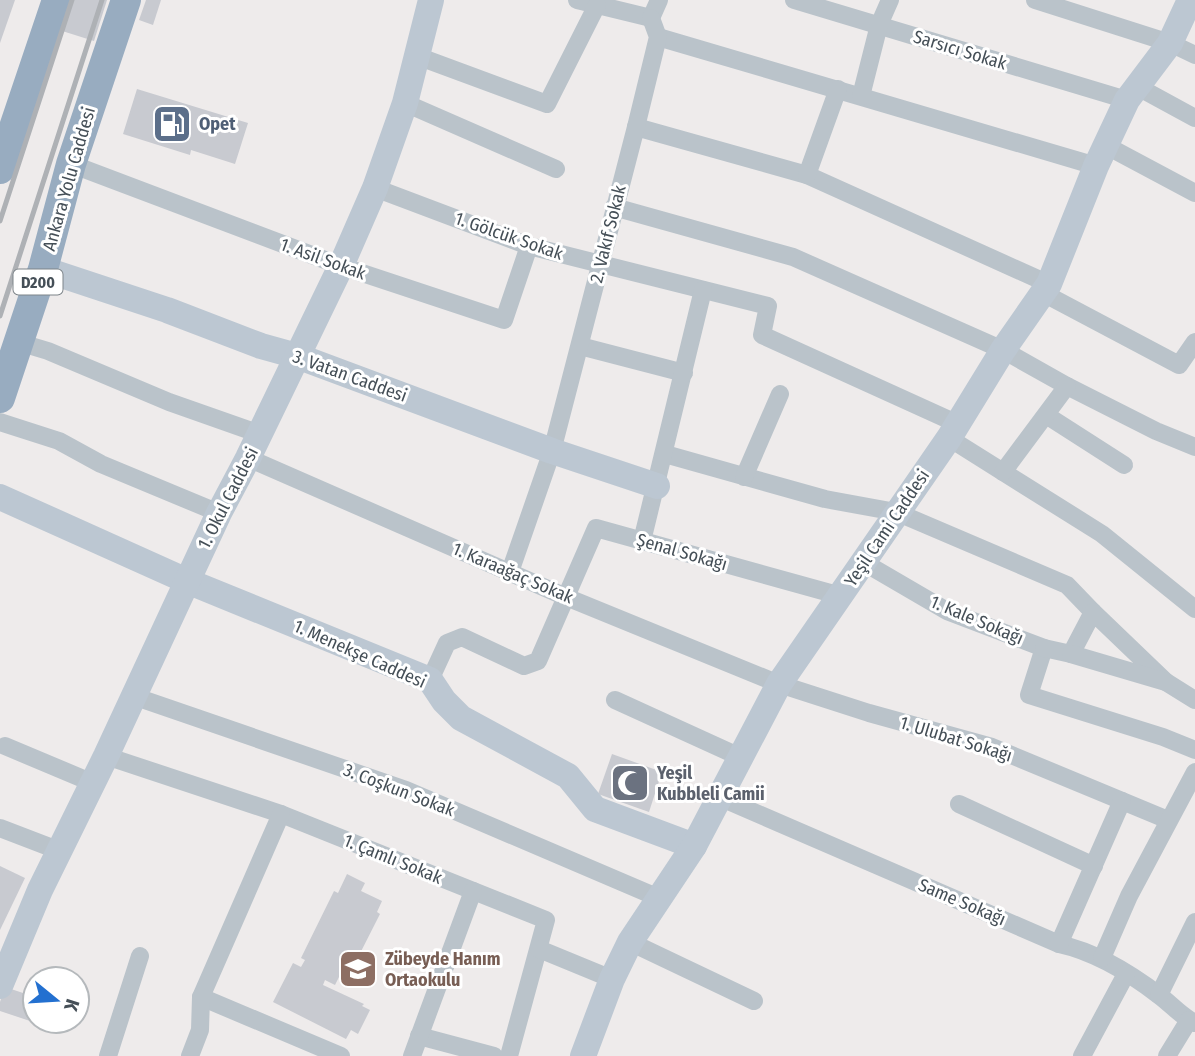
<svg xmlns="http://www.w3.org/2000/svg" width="1195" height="1056" font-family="'Fira Sans Condensed',sans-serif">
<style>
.building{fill:#c8cad0}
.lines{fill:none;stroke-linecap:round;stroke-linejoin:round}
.minor{stroke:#bac3ca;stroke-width:18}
.secondary{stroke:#bcc7d2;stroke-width:26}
.trunk{stroke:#98acc0;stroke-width:30}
.rail{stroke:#aeb1b5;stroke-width:5}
.labels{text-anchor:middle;stroke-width:6;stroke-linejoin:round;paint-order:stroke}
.shield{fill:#fff;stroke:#7d8489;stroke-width:2}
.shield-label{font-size:16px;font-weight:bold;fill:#454f57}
.street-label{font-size:18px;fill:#454f57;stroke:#fff}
.service-label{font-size:18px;font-weight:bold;fill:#4e5e75;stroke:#fff;text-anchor:start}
.worship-label{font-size:18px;font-weight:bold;fill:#5b616d;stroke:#fff;text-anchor:start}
.education-label{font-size:18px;font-weight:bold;fill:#785e54;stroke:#fff;text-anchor:start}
</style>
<rect width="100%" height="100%" fill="#eeebeb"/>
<g class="building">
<path d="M0 0H15L0 43Z"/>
<path d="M68 0H107L94 41 59 30Z"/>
<path d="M146 0H161L153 25 139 20Z"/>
<path d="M137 89 248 123 235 164 191 150 190 155 123 134Z"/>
<path d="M612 754 662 772 649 812 598 794Z"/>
<path d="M0 866 25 878 0 930Z"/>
<path d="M347 874 365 883 361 891 382 901 377 912 380 914 346 981 339 977 335 985 325 980 323 985 364 1004 362 1006 370 1010 358 1034 351 1030 346 1039 273 1002 293 963 301 967 305 960 301 958 334 891 338 893Z"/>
<path d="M5 987 35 997 33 1022 0 1011V1002Z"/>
</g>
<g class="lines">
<g class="minor">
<path d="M577 0 651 18"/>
<path d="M794 0 1127 100"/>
<path d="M1035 0 1170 43 1195 55"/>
<path d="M651 18 659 0"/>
<path d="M658 37 1096 166"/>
<path d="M417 56 547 104 597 5"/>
<path d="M1138 87 1195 118"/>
<path d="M861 96 879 25 890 0"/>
<path d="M405 103 556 169"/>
<path d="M636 127 807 175 1049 284"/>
<path d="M1105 145 1195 193"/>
<path d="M71 164 341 266 504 320 529 246"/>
<path d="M807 175 838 89"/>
<path d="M375 188 529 246 768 306 762 335 958 424"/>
<path d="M614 207 793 257 1003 350 1067 386 1156 431 1195 447"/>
<path d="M1043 293 1179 365 1195 342"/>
<path d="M18 342 48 351 169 402 260 434"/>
<path d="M580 346 684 373"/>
<path d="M1046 415 1124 465"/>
<path d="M0 422 59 441 101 464 219 513"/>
<path d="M949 438 1102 534 1195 609"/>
<path d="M665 454 825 499 896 512 1067 585 1093 612"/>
<path d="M248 458 566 597 779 684 869 713 992 747 1168 820"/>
<path d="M1003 472 1067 386"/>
<path d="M744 477 780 394"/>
<path d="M642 541 703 290"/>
<path d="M863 562 947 611 1044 648 1029 695 1163 737 1195 750"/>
<path d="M510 572 552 451 636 127 658 37 651 18"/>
<path d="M1044 648 1071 654 1093 612 1166 682"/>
<path d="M1071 654 1166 682 1195 700"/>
<path d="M430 680 447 643 462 637 524 666 538 661 596 528 841 596"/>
<path d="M133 696 406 790 659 898"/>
<path d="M615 700 740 757"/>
<path d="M5 746 93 783"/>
<path d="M106 756 281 814 546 920 509 1056"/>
<path d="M719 797 1059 944C1096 952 1130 973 1160 996 1172 1005 1182 1017 1195 1023"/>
<path d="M959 804 1094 866"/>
<path d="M0 828 60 851"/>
<path d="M630 942 754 1001"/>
<path d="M1059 944 1122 801"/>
<path d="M539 949 612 979"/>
<path d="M1102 958 1129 896 1195 772"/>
<path d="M1159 995 1195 922"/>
<path d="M201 997 341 1056"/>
<path d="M419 1036 494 1056"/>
<path d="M108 1056 140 956"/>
<path d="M190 1056 200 1030 201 997 281 814"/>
<path d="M412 1056 473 891"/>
<path d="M1082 1056 1126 974"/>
<path d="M1167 1056 1189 1020"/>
</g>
<g class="secondary">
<path d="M43 269 167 310 261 346 297 356 552 451 657 486"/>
<path d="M0 497 187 581 430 680 444 701 461 718 568 776 595 809 694 846"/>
<path d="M0 986 40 890 106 756 219 513 248 458 341 266 375 188 405 103 431 0"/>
<path d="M583 1056 612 979 630 942 694 846 779 684 949 438 1003 350 1049 284 1096 166 1127 100 1170 43 1190 0"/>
</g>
<g class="trunk">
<path d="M0 169 57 0"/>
<path d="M0 398 43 269 71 164 126 0"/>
</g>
<g class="rail">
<path d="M0 221 72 0"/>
<path d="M0 316 102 0"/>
</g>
</g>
<defs>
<symbol id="fuel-square" viewBox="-11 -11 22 22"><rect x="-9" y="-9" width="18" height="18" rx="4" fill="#5c6f8a" stroke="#fff"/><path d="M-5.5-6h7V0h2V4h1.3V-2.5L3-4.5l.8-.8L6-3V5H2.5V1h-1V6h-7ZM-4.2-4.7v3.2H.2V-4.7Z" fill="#fff"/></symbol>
<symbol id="mosque-square" viewBox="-11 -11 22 22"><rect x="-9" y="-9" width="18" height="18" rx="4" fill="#6b7280" stroke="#fff"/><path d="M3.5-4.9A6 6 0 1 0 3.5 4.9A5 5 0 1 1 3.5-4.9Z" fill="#fff"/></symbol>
<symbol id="school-square" viewBox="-11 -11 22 22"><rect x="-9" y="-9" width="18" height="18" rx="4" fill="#8d6e63" stroke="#fff"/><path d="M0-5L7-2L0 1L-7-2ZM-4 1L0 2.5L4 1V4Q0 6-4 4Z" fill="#fff"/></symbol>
</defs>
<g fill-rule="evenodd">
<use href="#fuel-square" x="150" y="102" width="44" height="44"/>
<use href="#mosque-square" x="608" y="761" width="44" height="44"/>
<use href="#school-square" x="336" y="947" width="44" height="44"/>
</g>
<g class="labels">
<rect class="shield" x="13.5" y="269.5" width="49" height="25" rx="5"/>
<g class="shield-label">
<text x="38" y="288">D200</text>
</g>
<g class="street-label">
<text transform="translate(960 50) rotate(17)" y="6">Sarsıcı Sokak</text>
<text transform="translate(69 179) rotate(-74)" y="6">Ankara Yolu Caddesi</text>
<text transform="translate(608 234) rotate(-76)" y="6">2. Vakıf Sokak</text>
<text transform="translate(509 236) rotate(19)" y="6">1. Gölcük Sokak</text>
<text transform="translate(323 259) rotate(20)" y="6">1. Asil Sokak</text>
<text transform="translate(350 376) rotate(20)" y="6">3. Vatan Caddesi</text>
<text transform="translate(228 498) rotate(-63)" y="6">1. Okul Caddesi</text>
<text transform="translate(887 528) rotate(-56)" y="6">Yeşil Cami Caddesi</text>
<text transform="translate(682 552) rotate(16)" y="6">Şenal Sokağı</text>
<text transform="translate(513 573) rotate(23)" y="6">1. Karaağaç Sokak</text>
<text transform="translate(977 620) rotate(23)" y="6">1. Kale Sokağı</text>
<text transform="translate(360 654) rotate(24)" y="6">1. Menekşe Caddesi</text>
<text transform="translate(956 739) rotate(17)" y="6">1. Ulubat Sokağı</text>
<text transform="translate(399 790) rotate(21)" y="6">3. Coşkun Sokak</text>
<text transform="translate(393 859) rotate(22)" y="6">1. Çamlı Sokak</text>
<text transform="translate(962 902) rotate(23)" y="6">Same Sokağı</text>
</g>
<g class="service-label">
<text x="199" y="130">Opet</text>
</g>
<g class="worship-label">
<text x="657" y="779">Yeşil<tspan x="657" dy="21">Kubbleli Camii</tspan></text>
</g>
<g class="education-label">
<text x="385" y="965">Zübeyde Hanım<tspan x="385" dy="21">Ortaokulu</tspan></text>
</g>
</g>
<g transform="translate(56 1000) rotate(108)"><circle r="33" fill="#ffffff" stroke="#b5b9bc" stroke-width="2"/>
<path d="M0-5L12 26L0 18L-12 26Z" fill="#2370d0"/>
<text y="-10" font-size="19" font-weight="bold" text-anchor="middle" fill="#454f57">K</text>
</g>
</svg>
